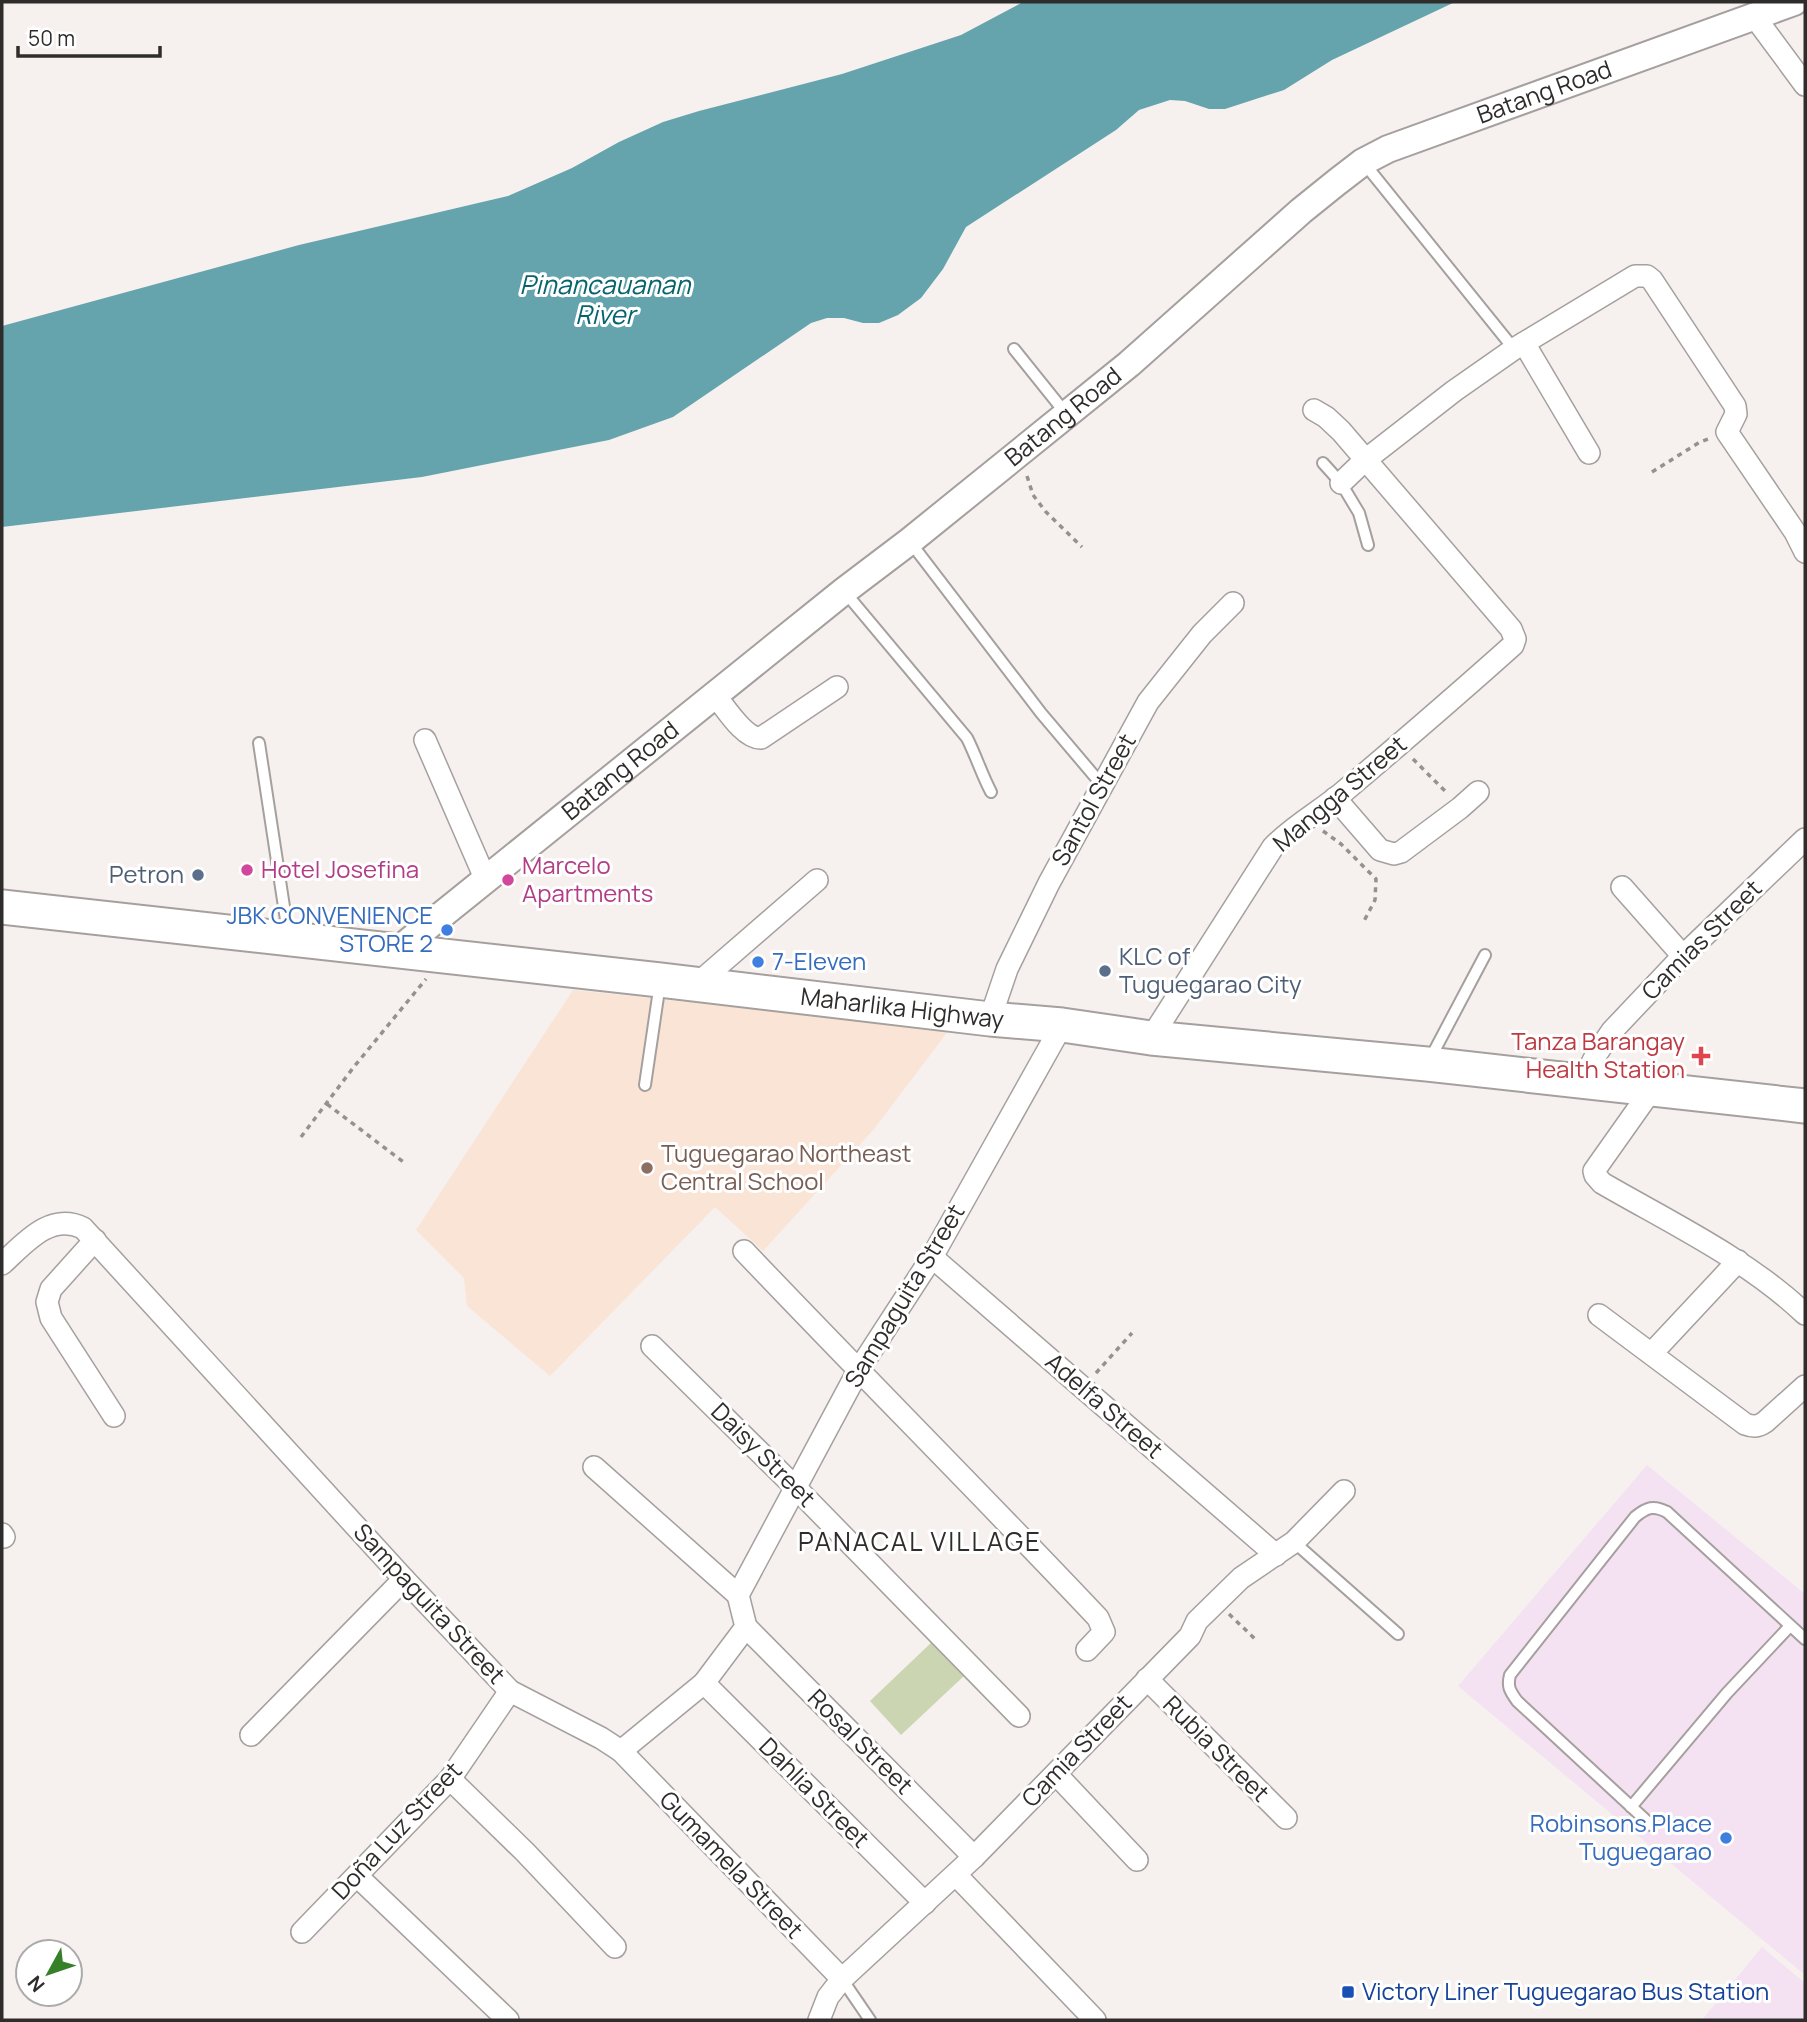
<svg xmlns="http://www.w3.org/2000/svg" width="1807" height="2022" font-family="Manrope,sans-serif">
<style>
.commercial{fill:#f4e2f3}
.education{fill:#f9e4d5}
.green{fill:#cbd5b2}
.water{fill:#65a4ad}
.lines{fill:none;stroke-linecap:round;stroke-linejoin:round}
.service-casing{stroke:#a5a09e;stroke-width:14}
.minor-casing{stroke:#a5a09e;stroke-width:24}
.tertiary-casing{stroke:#a5a09e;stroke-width:30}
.primary-casing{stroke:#a5a09e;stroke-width:37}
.path{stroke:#95918f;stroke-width:3.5;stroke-dasharray:5 5;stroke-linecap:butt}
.service{stroke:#fff;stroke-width:10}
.minor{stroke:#fff;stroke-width:21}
.tertiary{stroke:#fff;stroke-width:26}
.primary{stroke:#fff;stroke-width:33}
.hotel-dot{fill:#d1479c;stroke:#fff;stroke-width:2.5}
.service-dot{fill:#5c6f8a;stroke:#fff;stroke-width:2.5}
.shop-dot{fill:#3f7fe0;stroke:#fff;stroke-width:2.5}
.health-dot{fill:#e0444e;stroke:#fff;stroke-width:2.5}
.education-dot{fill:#8d6e63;stroke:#fff;stroke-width:2.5}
.transit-dot{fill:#1a4fb4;stroke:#fff;stroke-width:2.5}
.labels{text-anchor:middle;stroke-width:6;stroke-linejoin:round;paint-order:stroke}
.street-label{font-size:24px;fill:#2f2d2c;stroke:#fff}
.hotel-label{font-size:24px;fill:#b23c85;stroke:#fff;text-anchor:start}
.service-label{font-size:24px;fill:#4e5e75;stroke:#fff;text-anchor:end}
.shop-label{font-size:24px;fill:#366cbe;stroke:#fff;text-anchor:end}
.health-label{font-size:24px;fill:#be3a42;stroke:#fff;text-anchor:end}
.education-label{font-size:24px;fill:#785e54;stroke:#fff;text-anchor:start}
.transit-label{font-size:24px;fill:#164399;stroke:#fff;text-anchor:start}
.water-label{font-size:26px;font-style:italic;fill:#07646e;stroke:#fff}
.neighbourhood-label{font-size:26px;letter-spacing:2px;fill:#2f2d2c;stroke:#fff}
</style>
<rect width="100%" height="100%" fill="#f6f1ee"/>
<g class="commercial">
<path d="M1647 1465 1805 1594V1975L1458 1686Z"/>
<path d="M1762 1947 1805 1983V2020H1702Z"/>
</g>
<path class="education" d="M573 990 949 1030 874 1129 763 1251 715 1207 550 1376 467 1306 464 1278 416 1230Z"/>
<path class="green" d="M933 1641 965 1675 901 1735 870 1701Z"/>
<path class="water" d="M1023 2H1455L1332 60 1284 90 1225 109H1209L1185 101 1170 100 1139 110 1116 130 966 227 943 269 921 298 898 315 879 323H863L844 318H827L811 323 673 417 609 440 422 477 2 527V326L299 245 508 196 572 168 619 142 663 122 699 111 842 74 961 35Z"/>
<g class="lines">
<defs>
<g id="service">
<path d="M1364 163 1514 349"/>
<path d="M1014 349 1067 415"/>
<path d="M1323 463 1341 483 1359 513 1368 545"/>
<path d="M911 543 1041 713 1102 785"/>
<path d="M844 591 967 738C976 756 982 775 991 792"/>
<path d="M259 743 288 933"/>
<path d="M1430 1059 1485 955"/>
<path d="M645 1085 660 983"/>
<path d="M1294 1542 1398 1634"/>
<path d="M1631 1807 1727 1693 1790 1626"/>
<path d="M1651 1825 1517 1701C1510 1691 1507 1687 1510 1675L1635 1517C1647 1507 1654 1505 1667 1512L1805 1639"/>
<path d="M842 1979 870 2020"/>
</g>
<g id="minor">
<path d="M1754 16 1805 85"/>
<path d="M1524 343 1589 453"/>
<path d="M1341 483 1364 461 1454 391 1514 349 1635 276H1647L1652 280 1735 406 1736 414 1727 432 1795 532 1805 552"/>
<path d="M715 695C725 707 744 739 761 738L837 687"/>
<path d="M425 740 485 878"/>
<path d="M1335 798 1380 850 1394 854 1401 852 1460 808 1478 792"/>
<path d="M1622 887 1683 956"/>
<path d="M697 984 817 880"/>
<path d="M990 1019 1007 969 1049 883 1148 702 1202 634 1233 603"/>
<path d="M1151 1038 1273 847C1293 826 1319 812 1341 794 1399 745 1456 696 1513 645L1515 639 1511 629 1341 431 1326 417 1314 410"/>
<path d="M1583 1081 1597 1053 1612 1031 1683 956 1805 839"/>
<path d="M1652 1089 1594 1171 1595 1175 1602 1183C1671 1223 1747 1259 1805 1314"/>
<path d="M95 1240 51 1289 47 1302 51 1318 114 1416"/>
<path d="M744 1251C861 1374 981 1494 1098 1618L1104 1632 1087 1650"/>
<path d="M932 1257 1276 1555"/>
<path d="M2 1264C25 1243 50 1212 83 1228L404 1579 510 1691 601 1738 621 1751 704 1683 746 1627 738 1595 858 1371 932 1257 1062 1025"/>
<path d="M1599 1315 1745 1424C1753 1427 1758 1427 1765 1422L1805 1386"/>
<path d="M652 1346 795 1487 1019 1716"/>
<path d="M1652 1353 1738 1261"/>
<path d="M594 1467 738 1595"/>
<path d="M2 1534 4 1537"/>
<path d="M746 1627 974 1857"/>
<path d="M1147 1679 1286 1818"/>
<path d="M704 1683 925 1903"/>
<path d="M251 1735 404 1579"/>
<path d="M621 1751 842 1979"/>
<path d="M1056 1774 1137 1860"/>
<path d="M450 1779 525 1852 615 1947"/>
<path d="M956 1875 1095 2020"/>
<path d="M357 1876 508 2020"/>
<path d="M302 1932 450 1779 510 1691"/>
<path d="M819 2020 828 1997 842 1979 974 1857 1190 1636 1197 1621 1241 1578 1294 1542 1344 1491"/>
</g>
<g id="tertiary">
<path id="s1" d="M397 951 844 591 910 541 1129 364 1301 211 1337 182 1363 162 1388 149 1794 2"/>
</g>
<g id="primary">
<path id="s2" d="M2 907 660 980 990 1019 1062 1025 1151 1038 1427 1064 1805 1106"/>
</g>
</defs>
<use href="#service" class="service-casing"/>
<use href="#minor" class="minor-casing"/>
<use href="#tertiary" class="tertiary-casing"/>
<use href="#primary" class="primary-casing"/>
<g class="path">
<path d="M1652 472 1700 442 1711 438"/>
<path d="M1027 476 1033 495 1046 512 1082 547"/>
<path d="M1413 759 1447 793"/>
<path d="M1323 831 1341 844 1376 879 1375 900 1364 921"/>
<path d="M327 1104 406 1164"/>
<path d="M301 1137 353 1068 426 979"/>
<path d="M1096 1373 1132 1333"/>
<path d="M1229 1614 1255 1639"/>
</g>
<use href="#service" class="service"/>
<use href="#minor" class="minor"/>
<use href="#tertiary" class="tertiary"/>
<use href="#primary" class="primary"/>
</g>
<g class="hotel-dot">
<circle cx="247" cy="870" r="7"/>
<circle cx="508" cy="880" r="7"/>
</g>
<g class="service-dot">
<circle cx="198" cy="875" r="7"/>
<circle cx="1105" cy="971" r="7"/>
</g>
<g class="shop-dot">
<circle cx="447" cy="930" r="7"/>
<circle cx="758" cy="962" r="7"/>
<circle cx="1726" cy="1838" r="7"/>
</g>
<path class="health-dot" d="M1697.5 1045.5h7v7h7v7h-7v7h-7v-7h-7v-7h7z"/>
<circle class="education-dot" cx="647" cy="1168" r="7"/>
<rect class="transit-dot" x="1341" y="1985" width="14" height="14" rx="3.5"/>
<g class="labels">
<g class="street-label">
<text dy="8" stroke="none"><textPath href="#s1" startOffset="1442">Batang Road</textPath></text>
<text dy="8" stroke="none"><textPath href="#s1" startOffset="854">Batang Road</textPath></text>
<text dy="8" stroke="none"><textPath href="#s1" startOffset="287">Batang Road</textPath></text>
<text transform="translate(1340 794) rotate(-40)" y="8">Mangga Street</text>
<text transform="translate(1094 800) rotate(-61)" y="8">Santol Street</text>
<text transform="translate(1702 940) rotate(-45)" y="8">Camias Street</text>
<text dy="8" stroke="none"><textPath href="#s2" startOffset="906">Maharlika Highway</textPath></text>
<text transform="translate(905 1296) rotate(-59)" y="8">Sampaguita Street</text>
<text transform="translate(1104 1406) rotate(41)" y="8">Adelfa Street</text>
<text transform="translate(763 1455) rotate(45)" y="8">Daisy Street</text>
<text transform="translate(429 1604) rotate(47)" y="8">Sampaguita Street</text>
<text transform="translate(860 1742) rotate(45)" y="8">Rosal Street</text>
<text transform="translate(1216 1749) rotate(45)" y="8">Rubia Street</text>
<text transform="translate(1077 1751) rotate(-46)" y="8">Camia Street</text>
<text transform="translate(814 1793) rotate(45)" y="8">Dahlia Street</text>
<text transform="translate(397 1831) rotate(-47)" y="8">Doña Luz Street</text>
<text transform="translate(731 1865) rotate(46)" y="8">Gumamela Street</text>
</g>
<g class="hotel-label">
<text x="522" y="874">Marcelo<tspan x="522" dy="28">Apartments</tspan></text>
<text x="261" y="878">Hotel Josefina</text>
</g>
<g class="service-label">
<text x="184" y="883">Petron</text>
<text x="1119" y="965" text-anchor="start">KLC of<tspan x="1119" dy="28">Tuguegarao City</tspan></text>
</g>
<g class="shop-label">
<text x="433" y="924">JBK CONVENIENCE<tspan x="433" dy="28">STORE 2</tspan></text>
<text x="772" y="970" text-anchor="start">7-Eleven</text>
<text x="1712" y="1832">Robinsons Place<tspan x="1712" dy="28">Tuguegarao</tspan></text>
</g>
<g class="health-label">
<text x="1685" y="1050">Tanza Barangay<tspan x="1685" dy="28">Health Station</tspan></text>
</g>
<g class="education-label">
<text x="661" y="1162">Tuguegarao Northeast<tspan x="661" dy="28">Central School</tspan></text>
</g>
<g class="transit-label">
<text x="1362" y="2000">Victory Liner Tuguegarao Bus Station</text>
</g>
<g class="water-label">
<text x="605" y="294">Pinancauanan<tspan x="605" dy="30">River</tspan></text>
</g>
<g class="neighbourhood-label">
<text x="920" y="1551">PANACAL VILLAGE</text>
</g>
</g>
<rect width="1807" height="2022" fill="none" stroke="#2f2d2c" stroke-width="7"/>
<g transform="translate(49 1973) rotate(230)"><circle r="33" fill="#ffffff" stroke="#acabab" stroke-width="2"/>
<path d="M0-5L12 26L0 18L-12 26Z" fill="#368028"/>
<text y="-10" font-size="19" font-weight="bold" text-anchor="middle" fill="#2f2d2c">N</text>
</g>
<path d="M18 46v10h142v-10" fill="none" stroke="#2f2d2c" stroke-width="3.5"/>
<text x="28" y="46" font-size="21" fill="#2f2d2c" stroke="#ffffff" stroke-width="5" paint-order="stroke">50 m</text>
</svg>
